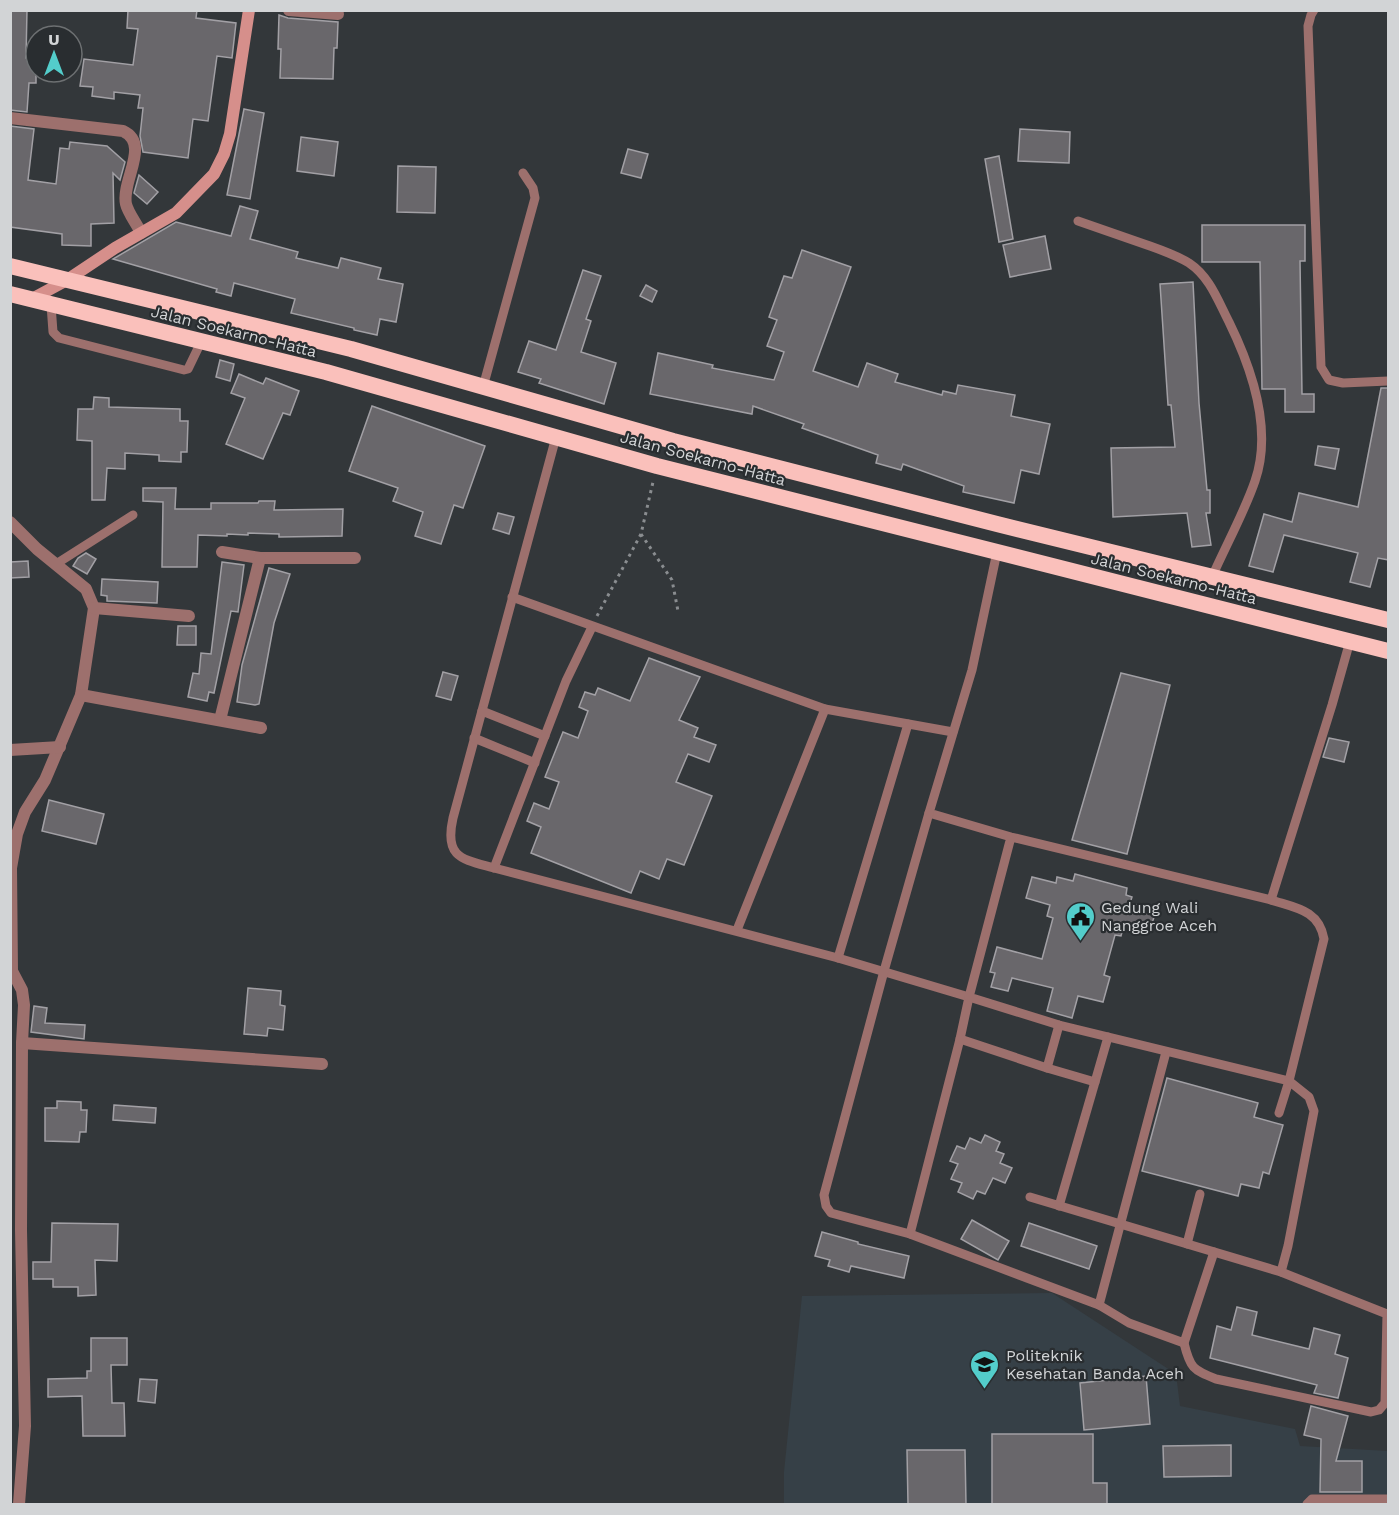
<svg xmlns="http://www.w3.org/2000/svg" width="1399" height="1515" font-family="'Work Sans',sans-serif">
<style>
.built{fill:#364047}
.building{fill:#69676b;stroke:#a2a0a5;stroke-width:1.5}
.lines{fill:none;stroke-linecap:round;stroke-linejoin:round}
.path{stroke:#8a8d90;stroke-width:3;stroke-dasharray:3 4.5;stroke-linecap:butt}
.service{stroke:#9d706d;stroke-width:9}
.minor{stroke:#9d706d;stroke-width:12}
.secondary{stroke:#d68f8b;stroke-width:12}
.trunk{stroke:#fac0bb;stroke-width:16}
.labels{text-anchor:middle;stroke-width:4.5;stroke-linejoin:round;paint-order:stroke}
.street-label{font-size:16px;fill:#d2d4d6;stroke:#292d30}
.poi-label{font-size:16px;fill:#d2d4d6;stroke:#292d30;text-anchor:start}
</style>
<rect width="100%" height="100%" fill="#33373a"/>
<path class="built" d="M1052 1293 1176 1374 1180 1406 1295 1429 1300 1446 1388 1451V1504H784V1472L802 1296Z"/>
<g class="building">
<path d="M10 10H27L26 58 36 59V83H29L27 112 10 110Z"/>
<path d="M128 10H197L196 18 236 23 232 58 217 56 208 121 193 119 188 158 143 152 140 136 143 108H138L140 95 114 92V99L92 96 93 87 80 86 84 59 133 65 138 29 127 28Z"/>
<path d="M279 15 288 18 338 22 337 48H334L333 79 280 78 281 49H278Z"/>
<path d="M244 109 264 113 250 199 227 195Z"/>
<path d="M10 126 34 129 28 180 56 184 60 148 69 149 70 142 107 146 125 162 120 180 113 173 114 223 91 224V246L62 245V234L10 227Z"/>
<path d="M1020 129 1070 132 1069 163 1018 161Z"/>
<path d="M301 137 338 142 334 176 297 171Z"/>
<path d="M628 149 648 154 641 178 621 173Z"/>
<path d="M999 156 1013 239 999 242 985 159Z"/>
<path d="M398 166 436 167 435 213 397 212Z"/>
<path d="M139 175 158 192 147 204 134 193Z"/>
<path d="M240 206 258 211 250 239 298 252 296 258 338 268 341 258 381 268 378 279 403 284 396 322 380 319 377 335 354 330V328L291 313 295 299 234 283 231 296 216 292 217 289 113 259 176 222 231 236Z"/>
<path d="M1202 225H1305V261H1300L1302 394H1314V412H1285V389H1262L1260 262H1202Z"/>
<path d="M1045 236 1051 269 1010 277 1003 245Z"/>
<path d="M802 250 851 267 813 371 858 387 867 363 898 374 895 382 942 395 943 391 956 394 958 385 1015 395 1011 416 1050 424 1039 474 1021 470 1014 503 963 492 964 486 903 464 901 470 876 463 878 455 802 428 804 424 753 406 752 414 650 394 658 353 713 365 712 368 774 380 784 352 767 346 777 320 769 317 784 276 792 278Z"/>
<path d="M583 270 601 276 586 319 591 321 581 352 616 363 604 404 539 383 541 379 518 372 529 341 556 350Z"/>
<path d="M1193 282 1199 403 1207 490H1210V513H1206L1211 545 1192 547 1187 513 1113 517 1111 448 1175 447 1171 405H1168L1160 284Z"/>
<path d="M646 285 657 291 652 302 640 296Z"/>
<path d="M220 360 234 364 230 381 216 377Z"/>
<path d="M239 374 263 384 266 378 299 391 290 415 283 413 263 459 226 444 245 398 231 393Z"/>
<path d="M1381 388H1389V560L1378 558 1370 587 1350 582 1358 553 1284 535 1273 572 1249 566 1264 514 1292 522 1299 493 1358 507Z"/>
<path d="M94 397 109 398V407L180 409V421H188L187 452H181V462L159 461V455L125 453V469L107 468 105 500H92V441L77 440 78 409H93Z"/>
<path d="M372 406 485 446 463 508 454 505 441 544 415 536 423 512 393 501 398 488 349 471Z"/>
<path d="M1318 446 1339 449 1335 469 1315 465Z"/>
<path d="M143 488H176L175 509H211V503H258L259 501H275L274 510 343 509 342 536 279 537V534L248 533V535L227 534V536L198 535 197 567H162L163 502 143 501Z"/>
<path d="M498 513 514 517 509 534 493 529Z"/>
<path d="M86 553 96 559 87 574 73 566 78 558Z"/>
<path d="M28 561 29 577 10 578V562Z"/>
<path d="M222 562 244 565 238 612 231 611 214 693 209 692 207 701 188 697 193 673 199 674 201 653 211 654Z"/>
<path d="M269 568 290 574 274 623 259 704 255 705 237 702 242 665Z"/>
<path d="M102 579 158 582 157 603 107 601V596L101 595Z"/>
<path d="M178 626H196V645H177Z"/>
<path d="M649 658 700 677 679 720 698 728 694 737 716 745 709 762 688 754 676 782 712 796 684 865 667 859 659 879 640 871 631 893 531 853 541 827 527 821 534 803 549 809 559 782 545 777 563 732 578 738 588 711 579 707 585 692 595 695 598 688 630 701Z"/>
<path d="M443 672 458 676 451 700 436 696Z"/>
<path d="M1121 673 1170 685 1127 854 1072 840Z"/>
<path d="M1329 738 1349 742 1344 762 1323 757Z"/>
<path d="M49 800 104 814 96 844 42 831Z"/>
<path d="M1075 874 1127 888 1126 895 1132 897 1130 903 1156 910 1150 931 1124 924 1121 936 1115 935 1104 975 1110 977 1103 1002 1078 996 1072 1018 1047 1011 1053 988 1012 978 1008 991 991 987 995 973 990 972 997 947 1042 959 1053 918 1047 916 1050 905 1026 898 1032 877 1056 883 1057 877 1073 881Z"/>
<path d="M248 988 281 991 280 1005 285 1006 283 1030 268 1028 267 1036 244 1034Z"/>
<path d="M34 1006 47 1008 45 1023 85 1025 84 1039 31 1032Z"/>
<path d="M1167 1078 1258 1103 1254 1117 1283 1125 1269 1174 1263 1172 1259 1188 1241 1184 1238 1196 1142 1171Z"/>
<path d="M57 1101 81 1102V1110H87L86 1132H80L79 1142 45 1141V1108H57Z"/>
<path d="M114 1105 156 1108 155 1123 113 1120Z"/>
<path d="M985 1135 1000 1142 996 1151 1004 1154 1000 1163 1012 1168 1005 1183 993 1178 985 1194 977 1191 973 1199 958 1192 962 1183 951 1179 958 1164 950 1161 957 1146 965 1149 970 1138 981 1143Z"/>
<path d="M972 1220 1009 1241 998 1260 961 1239Z"/>
<path d="M52 1223 118 1224 117 1261 95 1260 96 1295 78 1296V1287H53V1279H33V1262H51Z"/>
<path d="M1029 1223 1097 1246 1089 1269 1021 1246Z"/>
<path d="M822 1232 858 1242V1244L909 1256 904 1278 851 1266 849 1272 828 1266 830 1260 815 1256Z"/>
<path d="M1237 1307 1257 1312 1252 1335 1309 1349 1314 1328 1340 1335 1335 1354 1348 1358 1338 1398 1314 1393 1317 1385 1210 1358 1217 1326 1231 1330Z"/>
<path d="M91 1338H127V1365H111L112 1403H124L125 1436H83L82 1396 48 1397V1379L87 1378V1371H91Z"/>
<path d="M1146 1376 1150 1424 1084 1430 1080 1383Z"/>
<path d="M140 1379 157 1380 155 1403 138 1401Z"/>
<path d="M1311 1406 1348 1416 1336 1461H1362V1492H1320L1321 1439 1304 1435Z"/>
<path d="M992 1434H1093V1483H1107V1504H992Z"/>
<path d="M1231 1445V1476L1164 1477 1163 1446Z"/>
<path d="M907 1450H965L966 1504H908Z"/>
</g>
<g class="lines">
<g class="path">
<path d="M641 534 672 580 678 611"/>
<path d="M597 616 641 534 653 482"/>
</g>
<g class="service">
<path d="M1314 10 1311 15 1308 26 1321 367 1329 380 1343 383 1388 381"/>
<path d="M1078 221C1101 229 1124 237 1147 245 1161 250 1176 255 1189 263 1210 277 1218 301 1229 322 1252 369 1273 429 1255 481 1244 513 1226 545 1212 577"/>
<path d="M51 305 53 332 59 338 184 370 188 369 201 342"/>
<path d="M483 387 535 198 533 188 523 173"/>
<path d="M556 437 453 818C444 858 462 859 494 868L838 958 969 997 960 1039 910 1234"/>
<path d="M997 552 972 670 929 813 1011 837 1271 900C1296 908 1319 910 1324 939L1289 1081 1059 1025 969 997 1011 837"/>
<path d="M56 564 133 515"/>
<path d="M512 597 825 709 953 732"/>
<path d="M482 711 545 736"/>
<path d="M474 738 535 763"/>
<path d="M929 813 884 971 824 1195 826 1206 831 1213 910 1234 1099 1305 1166 1052"/>
<path d="M494 868 566 681 592 627"/>
<path d="M1271 900 1332 705 1350 641"/>
<path d="M737 930 825 709"/>
<path d="M838 958 908 724"/>
<path d="M960 1039 1047 1068 1095 1082 1108 1037"/>
<path d="M1047 1068 1059 1025"/>
<path d="M1279 1113 1289 1081 1309 1097 1314 1111 1288 1246 1281 1272"/>
<path d="M1030 1197 1281 1272 1387 1314 1385 1403 1379 1410 1371 1412 1216 1379C1193 1370 1190 1368 1184 1343"/>
<path d="M1059 1206 1095 1082"/>
<path d="M1187 1244 1200 1194"/>
<path d="M1099 1305 1129 1323 1184 1343 1214 1252"/>
<path d="M1307 1504 1312 1499H1388"/>
</g>
<g class="minor">
<path d="M289 10 338 14"/>
<path d="M10 118 123 131C151 144 121 181 126 204 128 213 137 224 141 233"/>
<path d="M10 522 37 549 86 589 94 608 81 695 45 780 25 812 17 834 11 868 12 971 22 990 24 1005 22 1043 21 1230 25 1426 19 1504"/>
<path d="M222 552 260 558H355"/>
<path d="M94 608 189 616"/>
<path d="M81 695 261 728"/>
<path d="M220 720 260 558"/>
<path d="M10 750 60 747"/>
<path d="M22 1043 322 1064"/>
</g>
<path class="secondary" d="M30 300 67 280 115 248 176 213 214 174 224 154 230 134 249 10"/>
<g class="trunk">
<path d="M10 266 351 349 673 441 997 524 1388 620"/>
<path d="M10 294 326 372 657 466 1388 651"/>
</g>
</g>
<defs>
<symbol id="civic-pin" viewBox="-11 -11 22 30"><path d="M0 17L-7.5 6A9.5 9.5 0 1 1 7.5 6Z" fill="#53cdcb" stroke="#292d30"/><path d="M-.6-6.5H3V-4.5H.6V-3L4-1V1h2V6H-6V1h2V-1L-.6-3ZM-1.2 2.5V6h2.4V2.5Z" fill="#111"/></symbol>
<symbol id="university-pin" viewBox="-11 -11 22 30"><path d="M0 17L-7.5 6A9.5 9.5 0 1 1 7.5 6Z" fill="#53cdcb" stroke="#292d30"/><path d="M0-5L7-2L0 1L-7-2ZM-4 1L0 2.5L4 1V4Q0 6-4 4Z" fill="#111"/></symbol>
</defs>
<g fill-rule="evenodd">
<use href="#civic-pin" x="1064" y="900" width="33" height="45"/>
<use href="#university-pin" x="968" y="1348" width="33" height="45"/>
</g>
<g class="labels">
<g class="street-label">
<text transform="translate(234 331) rotate(14)" y="6">Jalan Soekarno-Hatta</text>
<text transform="translate(703 458) rotate(15)" y="6">Jalan Soekarno-Hatta</text>
<text transform="translate(1174 578) rotate(14)" y="6">Jalan Soekarno-Hatta</text>
</g>
<g class="poi-label">
<text x="1101" y="913">Gedung Wali<tspan x="1101" dy="18">Nanggroe Aceh</tspan></text>
<text x="1006" y="1361">Politeknik<tspan x="1006" dy="18">Kesehatan Banda Aceh</tspan></text>
</g>
</g>
<rect width="1399" height="1515" fill="none" stroke="#d2d4d6" stroke-width="24"/>
<g transform="translate(54 54)"><circle r="28" fill="#292d30" stroke="#6d7072" stroke-width="1.5"/>
<path d="M0-4.5L10 22L0 15L-10 22Z" fill="#53cdcb"/>
<text y="-9" font-size="16" font-weight="bold" text-anchor="middle" fill="#d2d4d6">U</text>
</g>
</svg>
